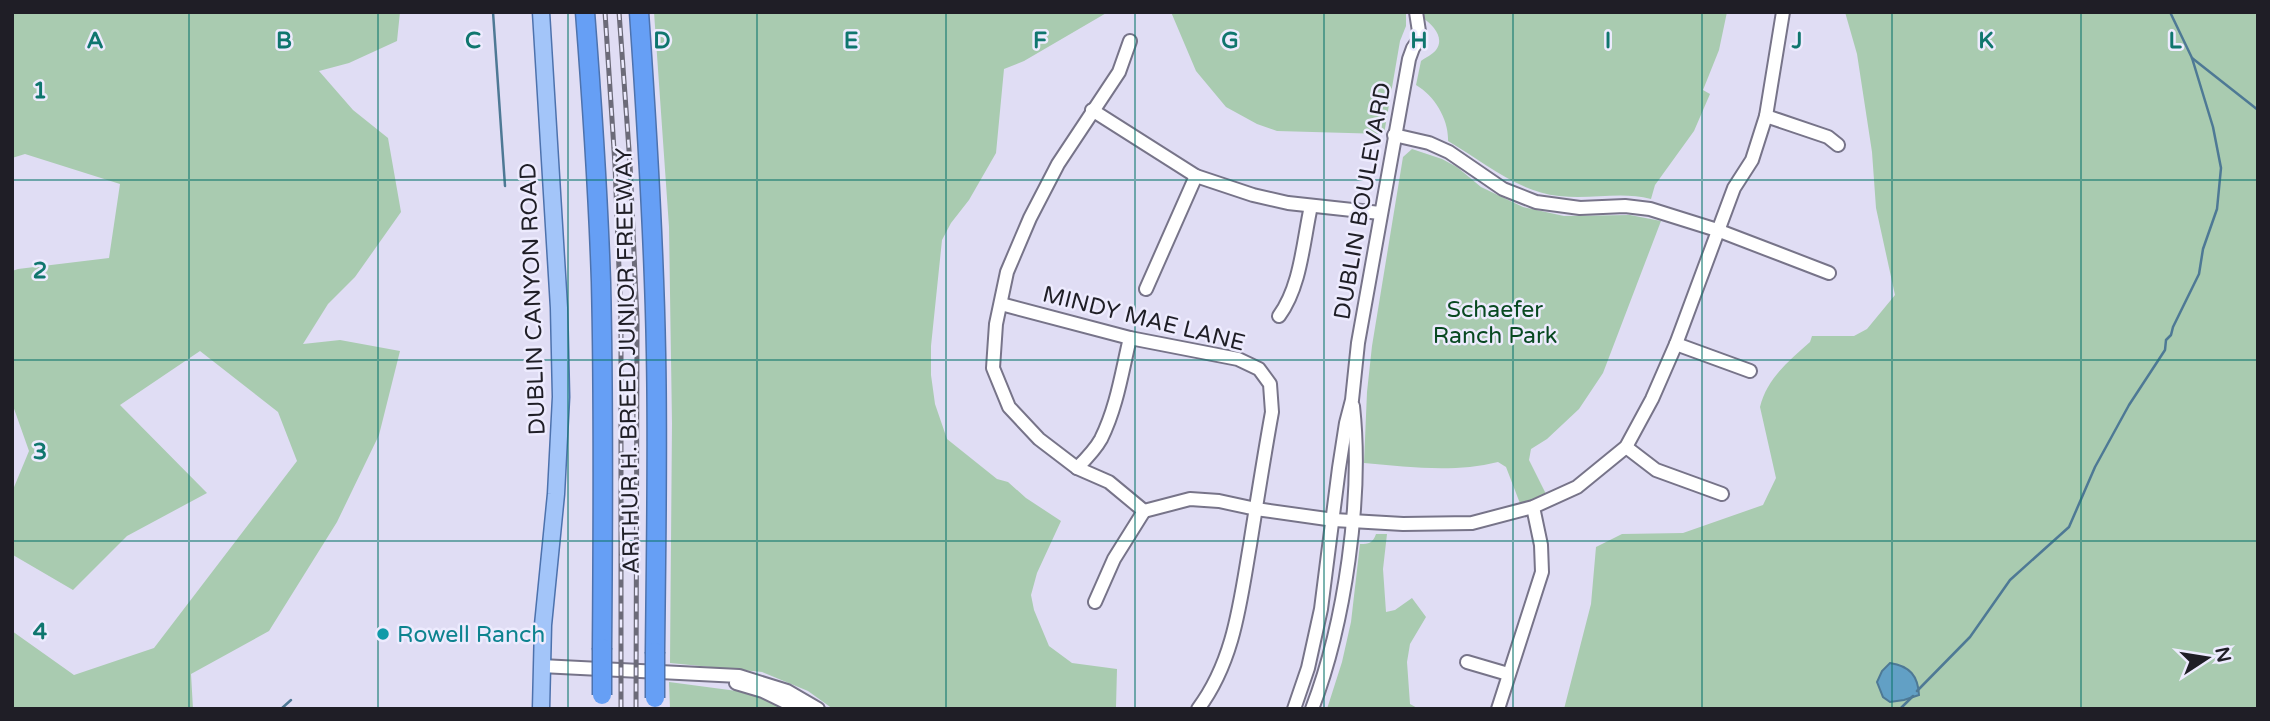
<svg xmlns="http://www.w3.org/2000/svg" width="2270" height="721" font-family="'Varela Round',sans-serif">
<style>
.green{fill:#a9cbb0}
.water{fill:#62a0c5;stroke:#4e7995;stroke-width:2}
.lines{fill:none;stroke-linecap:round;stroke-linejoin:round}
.stream{stroke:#4e7995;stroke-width:2.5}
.minor-casing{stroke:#777489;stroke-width:16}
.major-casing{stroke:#4d72ad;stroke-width:19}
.highway-casing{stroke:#4d72ad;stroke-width:21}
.minor{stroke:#fff;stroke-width:12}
.major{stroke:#a3c5f9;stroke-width:16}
.highway{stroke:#669ff5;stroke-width:18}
.rail-casing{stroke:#6c6b79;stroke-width:5}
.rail{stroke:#edebfe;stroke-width:2.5;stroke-dasharray:8;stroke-linecap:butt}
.highway-bridge-casing{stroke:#4d72ad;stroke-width:21;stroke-linecap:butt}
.highway-bridge{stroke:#669ff5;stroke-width:18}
.grid{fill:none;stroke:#0f766e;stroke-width:2;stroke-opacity:0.55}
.culture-dot{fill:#0f9aa8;stroke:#edebfe;stroke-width:2.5}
.labels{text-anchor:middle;stroke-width:5;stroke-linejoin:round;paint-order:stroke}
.street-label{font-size:23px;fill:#1f1e26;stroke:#edebfe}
.park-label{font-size:23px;fill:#084921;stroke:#edebfe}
.culture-label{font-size:23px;fill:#0d838f;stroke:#edebfe;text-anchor:start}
.grid-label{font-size:23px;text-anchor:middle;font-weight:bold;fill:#0f766e;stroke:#edebfe;stroke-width:5;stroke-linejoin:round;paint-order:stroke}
</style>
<rect width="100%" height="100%" fill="#e0ddf4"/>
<g class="green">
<path d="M12 12H400L397 41 349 63 319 71 353 110 388 138 401 212 355 277 328 304 303 344 340 340 400 351 379 435 337 522 269 631 191 674 193 709H12V631L74 675 154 648 297 461 278 412 200 351 120 405 207 493 127 536 73 590 13 555 12 492 29 451 12 403V271L18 269 109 258 120 184 25 154 12 158Z"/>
<path d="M654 12H1108L1024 61 1004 69 996 153 969 200 951 223 942 240 931 346V375L935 404 947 439 997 479 1008 482 1026 498 1061 521 1037 573 1031 595 1034 610 1049 646 1072 663 1117 669 1116 707 1119 709H833L808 691 762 672 670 663 672 423 669 227Z"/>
<path d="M1171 12H1406V26L1400 41 1384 134 1277 131 1257 124 1226 107 1196 71Z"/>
<path d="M1424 12H1727L1719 50 1703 90 1710 94 1694 131 1655 185 1651 199C1620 191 1591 200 1559 196 1516 191 1484 162 1448 141 1449 120 1435 96 1416 85L1421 61C1425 58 1433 54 1436 50 1445 38 1433 25 1424 19Z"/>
<path d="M1845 12H2258V709H1564L1591 604 1596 547 1622 534 1683 533 1763 505 1776 478 1760 407C1767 378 1790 360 1810 342L1812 336H1854L1867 329 1895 295 1876 208 1872 152 1857 54Z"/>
<path d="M1412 149 1442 159 1457 167 1481 187 1523 207 1564 216 1630 215 1661 221 1603 373 1579 409 1547 439 1531 449 1529 460 1547 496 1521 506 1506 467 1498 462C1454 473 1409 467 1364 463L1367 392 1372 346 1403 157Z"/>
<path d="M1376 534H1387L1383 569 1386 612 1395 610 1412 598 1426 617 1410 644 1407 662 1410 704 1419 709H1327L1342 662 1351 622 1360 544C1369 544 1373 543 1376 534Z"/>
<path d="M669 682 752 693 788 709H670Z"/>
</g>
<path class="water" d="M1890 663C1910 666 1918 676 1919 695L1904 700 1890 702 1883 697 1877 682 1882 671Z"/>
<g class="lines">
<g class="stream">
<path d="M493 12 505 186"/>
<path d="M2192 58 2258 110"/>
<path d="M1917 691 1970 637 2010 580 2069 527 2095 467 2129 405 2165 350 2166 340 2171 335 2173 327 2199 274 2203 249 2217 209 2221 168 2213 127 2192 58 2170 12"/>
<path d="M281 709 291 700"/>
<path d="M1900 709 1913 696"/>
</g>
<defs>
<g id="minor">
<path d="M1130 41 1119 72 1058 164 1030 218 1007 272 996 324 993 368 1009 407 1039 439 1077 468 1109 482 1144 511"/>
<path d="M1092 110 1196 176 1253 195 1288 203 1380 213"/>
<path d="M1766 116 1828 137 1838 145"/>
<path d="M1394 135 1429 143 1449 152 1503 189 1536 202 1580 208 1625 206 1650 209 1717 230 1829 273"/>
<path d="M1146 289 1196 176"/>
<path d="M1001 304 1130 338 1238 359 1259 369 1270 384 1272 412C1264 456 1257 501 1250 545 1240 603 1234 661 1198 709"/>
<path d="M1279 316C1301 286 1303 242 1311 206"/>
<path d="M1676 344 1750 371"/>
<path d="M1626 447 1656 470 1722 494"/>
<path d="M1077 468C1086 459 1095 450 1101 439 1117 407 1122 371 1130 338"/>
<path d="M1144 511 1190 499 1219 501 1256 509 1334 520 1403 524 1472 523 1533 507 1577 487 1626 447 1652 399 1676 344 1734 188 1752 160 1766 116 1783 12"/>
<path d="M1095 602 1114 559 1144 511"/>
<path d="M1467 662 1508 674"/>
<path d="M541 666 739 676 787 691 818 709"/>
<path d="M736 683 763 691 800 709"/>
<path d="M1294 709 1308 668 1321 609 1339 468 1346 423 1352 400 1358 343 1409 59 1413 48 1420 38 1416 12"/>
<path d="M1312 709C1345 623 1363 497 1353 406"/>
<path d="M1498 709 1542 572 1541 545 1533 507"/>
</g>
<path id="major" d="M541 12 559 308 561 397 556 494 543 625 541 709"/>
<g id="highway">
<path d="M585 12C592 102 598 192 601 282 604 404 603 526 602 648"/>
<path d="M639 12C647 126 654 239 656 353 658 452 656 552 655 652"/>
</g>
</defs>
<use href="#minor" class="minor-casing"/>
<use href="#major" class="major-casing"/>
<use href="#highway" class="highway-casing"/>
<use href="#minor" class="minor"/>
<use href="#major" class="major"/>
<use href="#highway" class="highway"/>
<defs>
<g id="rail">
<path d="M605 12 615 165 621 321V709"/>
<path d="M619 12 630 164 637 320 636 709"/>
</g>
</defs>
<use href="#rail" class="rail-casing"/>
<use href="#rail" class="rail"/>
<defs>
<g id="highway-bridge">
<path d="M602 695V648"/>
<path d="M655 698V652"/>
</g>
</defs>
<use href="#highway-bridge" class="highway-bridge-casing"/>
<use href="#highway-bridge" class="highway-bridge"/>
</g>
<path class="grid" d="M189 12V709M378 12V709M568 12V709M757 12V709M946 12V709M1135 12V709M1324 12V709M1513 12V709M1702 12V709M1892 12V709M2081 12V709M12 180H2258M12 360H2258M12 541H2258"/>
<circle class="culture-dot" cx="383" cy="634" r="7"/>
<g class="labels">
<g class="street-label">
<text transform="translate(1362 201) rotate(-80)" y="8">DUBLIN BOULEVARD</text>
<text transform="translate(532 299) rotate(-92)" y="8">DUBLIN CANYON ROAD</text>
<text transform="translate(1144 318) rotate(14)" y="8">MINDY MAE LANE</text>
<text transform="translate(627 361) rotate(-91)" y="8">ARTHUR H. BREED JUNIOR FREEWAY</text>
</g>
<g class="park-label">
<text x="1495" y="317">Schaefer<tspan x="1495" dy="26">Ranch Park</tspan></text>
</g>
<g class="culture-label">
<text x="397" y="642">Rowell Ranch</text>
</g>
</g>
<g class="grid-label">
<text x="95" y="48">A</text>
<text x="284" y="48">B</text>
<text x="473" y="48">C</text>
<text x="662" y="48">D</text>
<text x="851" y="48">E</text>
<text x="1040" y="48">F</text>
<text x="1230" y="48">G</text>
<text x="1419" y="48">H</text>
<text x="1608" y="48">I</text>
<text x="1797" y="48">J</text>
<text x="1986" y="48">K</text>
<text x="2175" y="48">L</text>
<text x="40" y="98">1</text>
<text x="40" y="278">2</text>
<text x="40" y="459">3</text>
<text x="40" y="639">4</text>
</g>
<rect width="2270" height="721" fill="none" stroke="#1f1e26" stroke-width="28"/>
<g transform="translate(2207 658) rotate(78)" stroke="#edebfe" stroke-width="5" paint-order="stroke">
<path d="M0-5L12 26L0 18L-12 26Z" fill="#1f1e26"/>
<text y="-10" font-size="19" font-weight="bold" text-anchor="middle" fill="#1f1e26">N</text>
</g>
</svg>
